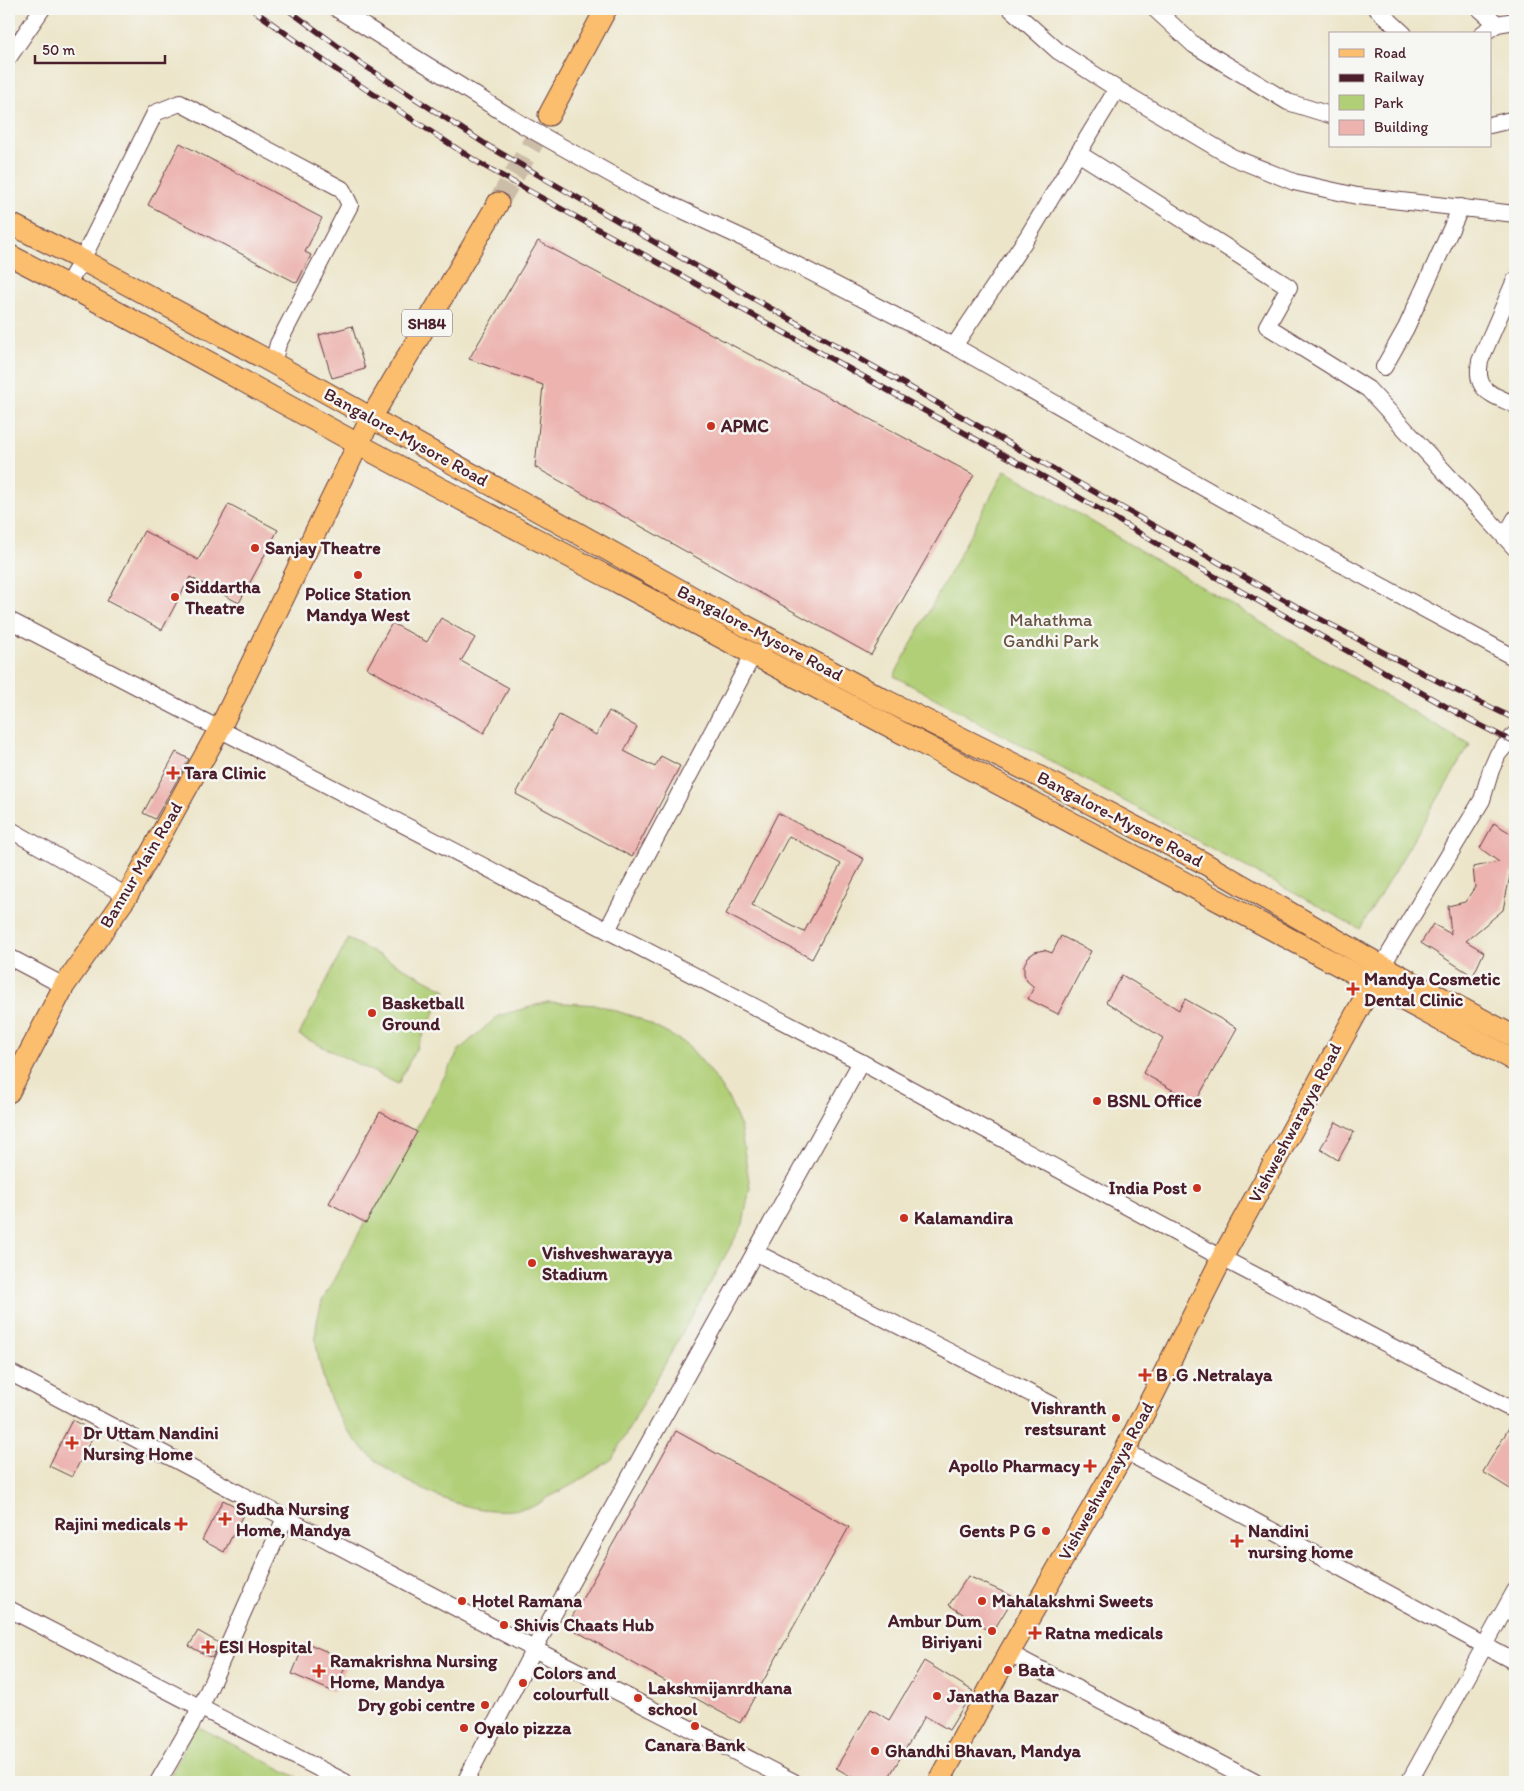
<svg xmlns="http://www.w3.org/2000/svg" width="1524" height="1791" font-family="Itim,sans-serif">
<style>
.green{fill:#b0cf77;stroke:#7d7751}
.building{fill:#ecb3af;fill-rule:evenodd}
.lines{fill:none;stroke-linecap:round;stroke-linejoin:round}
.major-tunnel{stroke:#ccbda9;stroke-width:21;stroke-dasharray:21 11;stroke-linecap:butt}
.minor-casing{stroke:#623d43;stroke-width:18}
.major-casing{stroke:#623d43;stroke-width:23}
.minor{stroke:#fff;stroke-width:16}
.major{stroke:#fbbd6e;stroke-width:21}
.rail-casing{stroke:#4a1f2b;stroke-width:5.5}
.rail{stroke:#f6f6f2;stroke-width:4;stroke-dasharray:11;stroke-linecap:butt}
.poi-dot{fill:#c8321e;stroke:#f6f6f2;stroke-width:2}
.labels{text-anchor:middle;stroke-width:5;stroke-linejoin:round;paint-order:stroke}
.shield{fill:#f6f6f2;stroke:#7e6067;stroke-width:1}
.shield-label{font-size:16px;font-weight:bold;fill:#4a1f2b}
.poi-label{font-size:18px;font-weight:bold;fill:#4a1f2b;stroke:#f6f6f2;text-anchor:start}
.street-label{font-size:18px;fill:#4a1f2b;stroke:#f6f6f2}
.park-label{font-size:18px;fill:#695442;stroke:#f6f6f2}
</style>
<rect width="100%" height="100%" fill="#f6f6f2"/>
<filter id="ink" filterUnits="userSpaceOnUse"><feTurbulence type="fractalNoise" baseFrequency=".02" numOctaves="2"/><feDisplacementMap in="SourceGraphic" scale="10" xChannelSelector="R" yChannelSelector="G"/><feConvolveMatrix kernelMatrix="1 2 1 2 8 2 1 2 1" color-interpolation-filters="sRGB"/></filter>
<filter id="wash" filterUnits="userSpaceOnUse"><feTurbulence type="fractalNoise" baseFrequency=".0096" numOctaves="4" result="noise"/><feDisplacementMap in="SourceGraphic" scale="20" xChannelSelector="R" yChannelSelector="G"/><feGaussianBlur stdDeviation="1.12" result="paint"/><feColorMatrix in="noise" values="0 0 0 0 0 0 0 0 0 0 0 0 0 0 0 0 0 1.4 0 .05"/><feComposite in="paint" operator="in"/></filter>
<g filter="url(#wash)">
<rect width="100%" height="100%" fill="#ece5c9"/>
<g class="green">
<path d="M1005 470 1361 682 1470 745 1360 929 894 676Z"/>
<path d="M348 939 446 990 398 1084 299 1035Z"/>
<path d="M547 1002 598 1005 638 1018 687 1044 711 1072 728 1098 740 1125 750 1187 743 1224 612 1459C591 1473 570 1487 547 1498 541 1502 534 1507 527 1508 491 1515 456 1506 424 1490 369 1463 335 1430 321 1369 318 1357 315 1342 316 1331 316 1321 320 1311 322 1301L459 1050 498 1016Z"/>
<path d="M195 1725 306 1782H168Z"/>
</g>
<g id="blocks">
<g class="building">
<path d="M180 143 322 218 305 252 311 255 297 283 148 205Z"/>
<path d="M538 241 974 475 871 655 535 467 543 385 469 359Z"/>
<path d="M352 326 365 369 332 378 319 335Z"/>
<path d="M229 504 278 530 239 603 190 577 162 630 107 601 144 531 198 560Z"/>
<path d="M441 618 475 638 461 661 509 688 484 733 367 668 392 623 427 642Z"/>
<path d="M609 711 637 727 624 751 655 767 661 756 680 766 632 857 516 794 559 715 596 735Z"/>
<path d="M176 752 189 759 155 819 143 813Z"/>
<path d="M778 813 864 859 812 959 726 914ZM789 836 841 864 804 932 752 905Z"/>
<path d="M1494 823 1515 836V874L1511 871 1503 910 1466 941 1484 952 1473 976 1421 943 1433 924 1451 934 1448 906 1465 902 1475 887 1473 867 1499 862 1480 848Z"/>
<path d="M1061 936 1091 951 1058 1014 1028 999 1034 987 1027 981 1024 974V965L1028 957 1035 952 1044 950 1052 953Z"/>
<path d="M1122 975 1179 1010 1185 999 1237 1028 1195 1103 1143 1073 1163 1038 1106 1002Z"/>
<path d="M380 1112 417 1132 366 1223 329 1203Z"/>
<path d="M1336 1122 1354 1132 1338 1160 1320 1149Z"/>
<path d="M72 1420 95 1432 72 1477 49 1466Z"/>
<path d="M1513 1421H1515V1492L1483 1472Z"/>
<path d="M676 1431 849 1527 740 1723 567 1626Z"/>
<path d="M223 1500 245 1511 224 1552 202 1540Z"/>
<path d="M968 1576 1014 1597 992 1633 949 1605Z"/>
<path d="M198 1631 219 1643 212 1658 189 1646Z"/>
<path d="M305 1642 348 1661 334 1692 292 1674Z"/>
<path d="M924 1661 973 1691 949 1730 925 1716 886 1782H861L836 1768 871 1709 889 1720Z"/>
</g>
</g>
</g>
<g filter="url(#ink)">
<use href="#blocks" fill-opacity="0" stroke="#623d43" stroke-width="1"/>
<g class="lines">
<path class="major-tunnel" d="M498 203 549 115"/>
<defs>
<g id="minor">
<path d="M337 9 523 125 641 191 756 244 954 346 1278 530 1515 658"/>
<path d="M1011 9 1058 51 1117 89 1232 157 1294 182 1357 196 1515 214"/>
<path d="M1155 9 1194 45 1288 102 1330 115"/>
<path d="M1377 9 1404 34"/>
<path d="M1480 9 1497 24"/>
<path d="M1482 34 1497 24 1515 21"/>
<path d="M9 57 42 9"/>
<path d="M1490 125 1515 119"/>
<path d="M1078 153 1289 287 1267 326 1368 389 1515 548"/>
<path d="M1515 280 1480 361C1474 392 1492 394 1515 405"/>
<path d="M67 285 82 260 155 113 180 103 342 189 350 205 278 344 273 363"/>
<path d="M954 346 1028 236 1117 89"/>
<path d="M1384 367 1406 328 1461 207"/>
<path d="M1505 537 1515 519"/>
<path d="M9 620 861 1062 1222 1258 1515 1411"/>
<path d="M9 829 127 896"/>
<path d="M607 930 753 655"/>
<path d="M9 957 64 986"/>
<path d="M1382 966 1482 800 1491 770 1498 754 1515 734"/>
<path d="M755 1252 1053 1405"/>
<path d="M9 1372 534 1649 794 1782"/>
<path d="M1125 1451 1515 1662"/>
<path d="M9 1609 345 1782"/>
<path d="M1009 1653 1255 1782"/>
<path d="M158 1782 200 1709 285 1518"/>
<path d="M465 1782 534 1649 861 1062"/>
<path d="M1409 1782 1515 1591"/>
</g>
<g id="major">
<path d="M549 115 606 9"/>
<path d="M9 223 82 260 273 363 701 602 883 699 1036 775 1202 862 1382 966 1515 1037"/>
<path d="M9 255C126 315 240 380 356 443 444 491 533 537 621 584 919 743 1219 898 1515 1061"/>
<path d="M9 1092 64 986 127 896 219 730 371 418 498 203"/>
<path d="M939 1782 1009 1653 1125 1451 1222 1258 1380 970"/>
</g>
</defs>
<use href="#minor" class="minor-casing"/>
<use href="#major" class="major-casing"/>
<use href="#minor" class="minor"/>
<use href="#major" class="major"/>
<defs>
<g id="rail">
<path d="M252 9 338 71 479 163 1060 486 1173 553 1470 720 1515 743"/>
<path d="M287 9 362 64 490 147 682 258 1299 608 1453 689 1515 719"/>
</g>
</defs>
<use href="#rail" class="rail-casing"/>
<use href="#rail" class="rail"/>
</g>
</g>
<g class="poi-dot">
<circle cx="711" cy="426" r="5"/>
<circle cx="255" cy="548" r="5"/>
<circle cx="358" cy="575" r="5"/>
<circle cx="175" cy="597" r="5"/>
<path d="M170.5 765.5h5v5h5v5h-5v5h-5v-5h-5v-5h5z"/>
<path d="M1350.5 981.5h5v5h5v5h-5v5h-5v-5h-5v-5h5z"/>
<circle cx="372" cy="1013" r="5"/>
<circle cx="1097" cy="1101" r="5"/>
<circle cx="1197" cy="1188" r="5"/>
<circle cx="904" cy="1218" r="5"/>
<circle cx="532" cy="1263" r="5"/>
<path d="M1142.5 1367.5h5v5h5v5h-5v5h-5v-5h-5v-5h5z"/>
<circle cx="1116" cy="1418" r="5"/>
<path d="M69.5 1435.5h5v5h5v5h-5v5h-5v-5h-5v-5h5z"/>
<path d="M1087.5 1458.5h5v5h5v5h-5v5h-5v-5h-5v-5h5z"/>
<path d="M222.5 1511.5h5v5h5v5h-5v5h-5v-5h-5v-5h5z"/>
<path d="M178.5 1516.5h5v5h5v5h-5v5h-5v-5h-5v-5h5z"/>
<circle cx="1046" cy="1531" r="5"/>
<path d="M1234.5 1533.5h5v5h5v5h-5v5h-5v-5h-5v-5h5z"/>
<circle cx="462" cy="1601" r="5"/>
<circle cx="982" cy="1601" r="5"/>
<circle cx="504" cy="1625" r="5"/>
<circle cx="992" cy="1631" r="5"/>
<path d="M1032.5 1625.5h5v5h5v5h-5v5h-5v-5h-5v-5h5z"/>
<path d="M205.5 1639.5h5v5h5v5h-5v5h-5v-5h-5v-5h5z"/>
<circle cx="1008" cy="1670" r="5"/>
<path d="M316.5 1663.5h5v5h5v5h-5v5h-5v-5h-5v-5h5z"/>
<circle cx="523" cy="1683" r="5"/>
<circle cx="937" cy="1696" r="5"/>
<circle cx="638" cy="1698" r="5"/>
<circle cx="485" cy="1705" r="5"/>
<circle cx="695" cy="1726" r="5"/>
<circle cx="464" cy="1728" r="5"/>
<circle cx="875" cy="1751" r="5"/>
</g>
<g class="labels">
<rect class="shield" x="402" y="309.5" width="50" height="27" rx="4"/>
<g class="shield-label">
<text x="427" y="329">SH84</text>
</g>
<g class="poi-label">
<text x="721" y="432">APMC</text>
<text x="265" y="554">Sanjay Theatre</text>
<text x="185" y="593">Siddartha<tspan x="185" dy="21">Theatre</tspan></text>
<text x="358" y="600" text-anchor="middle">Police Station<tspan x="358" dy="21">Mandya West</tspan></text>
<text x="184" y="779">Tara Clinic</text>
<text x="1364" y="985">Mandya Cosmetic<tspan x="1364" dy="21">Dental Clinic</tspan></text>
<text x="382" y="1009">Basketball<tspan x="382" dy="21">Ground</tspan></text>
<text x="1107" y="1107">BSNL Office</text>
<text x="1187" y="1194" text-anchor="end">India Post</text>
<text x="914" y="1224">Kalamandira</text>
<text x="542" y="1259">Vishveshwarayya<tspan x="542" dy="21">Stadium</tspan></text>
<text x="1156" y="1381">B .G .Netralaya</text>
<text x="1106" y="1414" text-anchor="end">Vishranth<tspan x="1106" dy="21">restsurant</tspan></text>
<text x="83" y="1439">Dr Uttam Nandini<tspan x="83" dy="21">Nursing Home</tspan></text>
<text x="1080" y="1472" text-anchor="end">Apollo Pharmacy</text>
<text x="236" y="1515">Sudha Nursing<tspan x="236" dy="21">Home, Mandya</tspan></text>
<text x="171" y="1530" text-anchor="end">Rajini medicals</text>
<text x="1036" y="1537" text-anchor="end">Gents P G</text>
<text x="1248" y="1537">Nandini<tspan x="1248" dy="21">nursing home</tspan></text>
<text x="472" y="1607">Hotel Ramana</text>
<text x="992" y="1607">Mahalakshmi Sweets</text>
<text x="982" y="1627" text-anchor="end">Ambur Dum<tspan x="982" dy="21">Biriyani</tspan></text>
<text x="514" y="1631">Shivis Chaats Hub</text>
<text x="1045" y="1639">Ratna medicals</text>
<text x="219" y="1653">ESI Hospital</text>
<text x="330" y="1667">Ramakrishna Nursing<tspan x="330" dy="21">Home, Mandya</tspan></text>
<text x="1018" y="1676">Bata</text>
<text x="533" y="1679">Colors and<tspan x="533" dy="21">colourfull</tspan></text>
<text x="648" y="1694">Lakshmijanrdhana<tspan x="648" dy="21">school</tspan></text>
<text x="947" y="1702">Janatha Bazar</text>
<text x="475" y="1711" text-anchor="end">Dry gobi centre</text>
<text x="474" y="1734">Oyalo pizzza</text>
<text x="695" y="1751" text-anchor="middle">Canara Bank</text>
<text x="885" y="1757">Ghandhi Bhavan, Mandya</text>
</g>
<g class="street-label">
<text transform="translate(406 437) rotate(29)" y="6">Bangalore-Mysore Road</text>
<text transform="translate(760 633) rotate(28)" y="6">Bangalore-Mysore Road</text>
<text transform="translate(1120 819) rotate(28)" y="6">Bangalore-Mysore Road</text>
<text transform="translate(141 865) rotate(-59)" y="6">Bannur Main Road</text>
<text transform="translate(1295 1123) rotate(-62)" y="6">Vishweshwarayya Road</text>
<text transform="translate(1106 1481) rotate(-61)" y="6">Vishweshwarayya Road</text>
</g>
<g class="park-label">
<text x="1051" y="626">Mahathma<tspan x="1051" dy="21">Gandhi Park</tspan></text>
</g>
</g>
<rect width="1524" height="1791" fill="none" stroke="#f6f6f2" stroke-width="30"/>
<rect x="1329" y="32" width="162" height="115" fill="#f6f6f2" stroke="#b1a0a2"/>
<rect x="1339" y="49" width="25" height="8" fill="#fbbd6e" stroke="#b1a0a2"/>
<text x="1374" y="58" font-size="15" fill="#4a1f2b">Road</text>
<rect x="1339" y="74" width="25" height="8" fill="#4a1f2b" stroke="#b1a0a2"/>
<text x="1374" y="82" font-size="15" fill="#4a1f2b">Railway</text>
<rect x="1339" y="95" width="25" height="15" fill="#b0cf77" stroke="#b1a0a2"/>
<text x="1374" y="108" font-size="15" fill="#4a1f2b">Park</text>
<rect x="1339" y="120" width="25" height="15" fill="#ecb3af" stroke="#b1a0a2"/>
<text x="1374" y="132" font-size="15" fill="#4a1f2b">Building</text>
<path d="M35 55v8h130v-8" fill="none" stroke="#4a1f2b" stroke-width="2.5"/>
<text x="42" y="55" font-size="15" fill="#4a1f2b" stroke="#f6f6f2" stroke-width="4" paint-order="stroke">50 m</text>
</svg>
